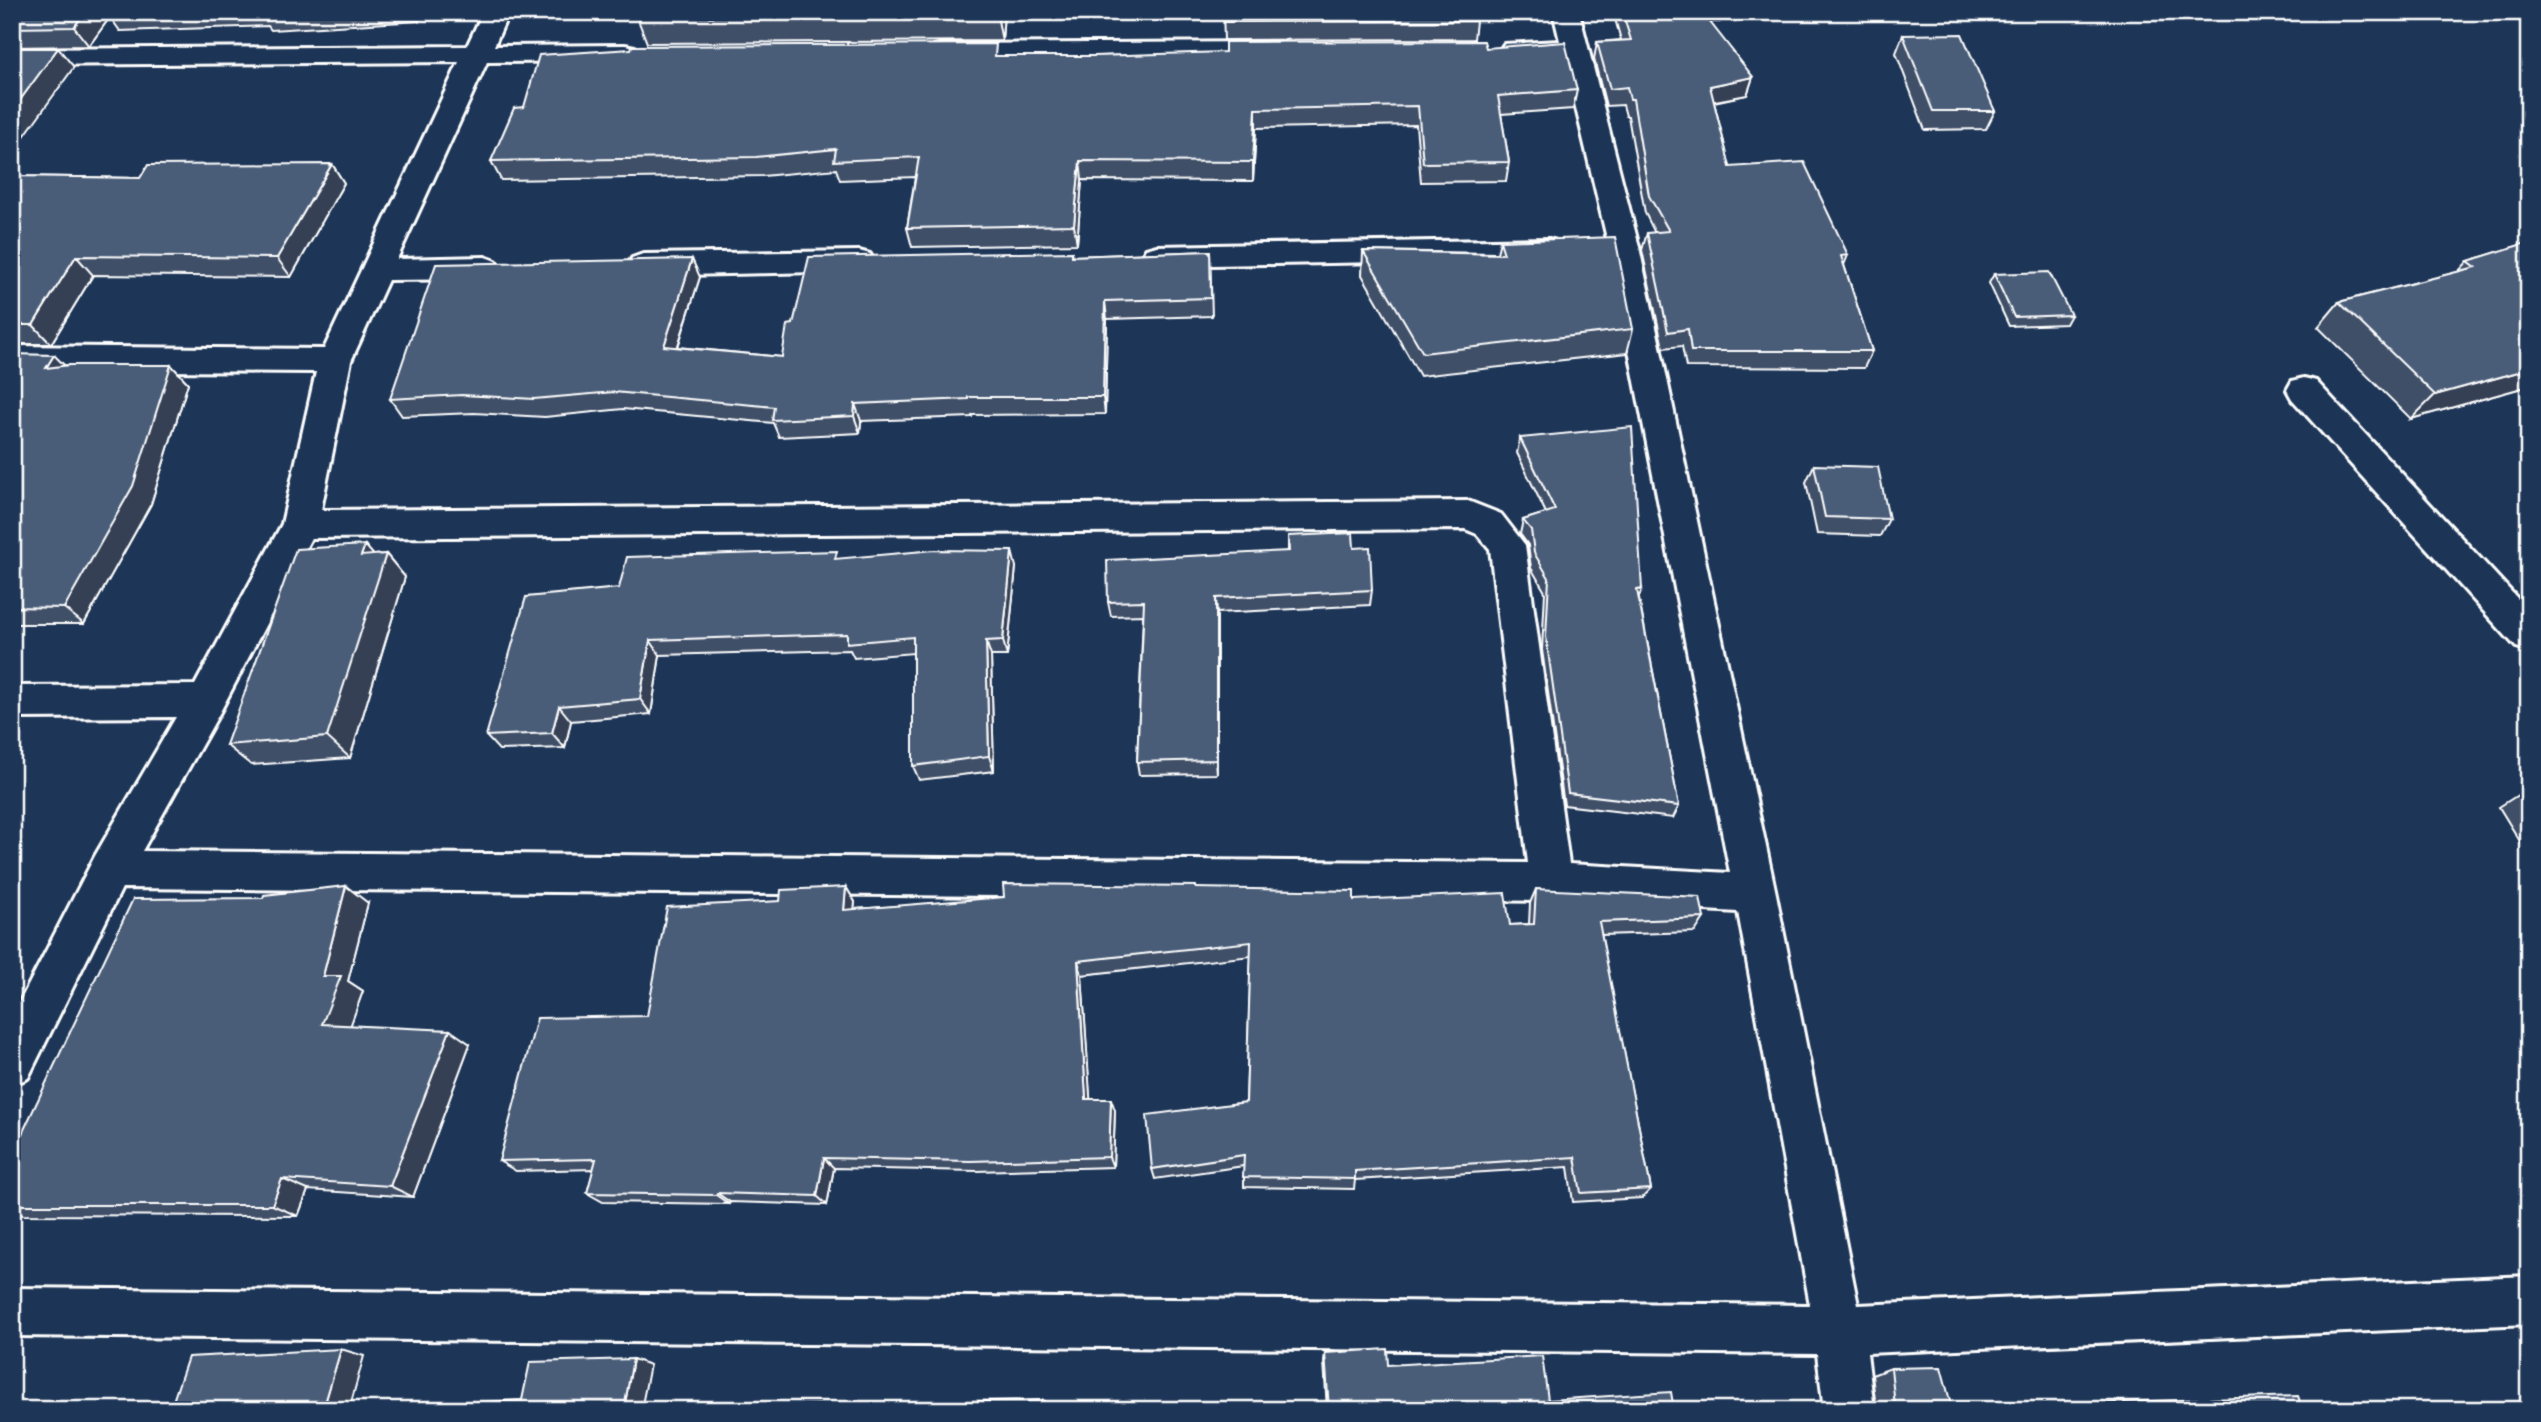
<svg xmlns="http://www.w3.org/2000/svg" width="2541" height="1422" font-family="Dekko,sans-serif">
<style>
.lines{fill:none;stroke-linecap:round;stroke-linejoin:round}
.minor-casing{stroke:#fff;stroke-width:6}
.minor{fill:#1d3557;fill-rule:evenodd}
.wall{fill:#405068;stroke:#fff;stroke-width:2}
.shaded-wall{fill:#344155;stroke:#fff;stroke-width:2}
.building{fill:#4a5d79;stroke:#fff;stroke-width:2}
</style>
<rect width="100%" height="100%" fill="#1d3557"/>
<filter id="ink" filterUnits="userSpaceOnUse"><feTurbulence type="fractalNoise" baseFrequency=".0143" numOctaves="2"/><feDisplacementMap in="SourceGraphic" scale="14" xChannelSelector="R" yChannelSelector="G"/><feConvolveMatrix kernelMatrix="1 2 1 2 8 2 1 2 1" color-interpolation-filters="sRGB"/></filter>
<g filter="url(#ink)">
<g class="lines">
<defs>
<g id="minor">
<path d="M483 12H509L494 46 625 45 635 47 639 53 635 59 625 61 487 62 397 259 485 257 496 261 500 268 496 275 485 279 388 280 351 361 321 510 1468 501 1501 514 1525 545 1569 864 1730 873 1609 247 1564 57 1514 58 1504 56 1500 50 1504 44 1560 41 1553 12H1579L1639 247 1776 894 1858 1305 2529 1276V1324L1867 1353 1874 1410H1824L1817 1354 12 1336V1288L1810 1305 1738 912 1551 901 122 888 28 1078 12 1085V1017L95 856 176 717 12 718V686L195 685 282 524 316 372 12 370V346L324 349 459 62 12 65V49L467 46ZM1465 529 1477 534 1490 549 1528 863 142 851 220 712 311 538Z"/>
<path d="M1279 42 1289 44 1293 50 1289 56 1279 58 944 60 934 58 930 52 934 46 944 44Z"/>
<path d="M1549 239 1560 242 1564 249 1560 256 1549 259 1157 266 1146 263 1142 256 1146 249 1157 246Z"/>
<path d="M859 251 870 254 874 261 870 268 859 271 643 276 632 272 628 265 632 258 643 254Z"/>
<path d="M2304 378 2316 381 2529 611V651L2516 647 2292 399 2287 390 2292 381Z"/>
</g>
</defs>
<use href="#minor" class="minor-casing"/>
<use href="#minor" class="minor"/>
</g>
<g class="wall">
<path d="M12 12H422L419 21 271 30 268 26 120 31 110 17 89 46 12 47Z"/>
<path d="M1004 12 1002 41 647 43 637 17Z"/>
<path d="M1223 12 1476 21 1474 39 1224 40Z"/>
<path d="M1613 12H1723L1720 22H1709L1753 77 1747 95 1714 102 1730 167 1848 255 1844 265 1872 351 1864 368 1686 367 1682 346 1663 348 1642 250 1647 233H1655L1645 213 1628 116H1626L1623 105 1606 106 1594 59 1597 42 1621 40Z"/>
<path d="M1903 35 1995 111 1986 129 1925 130 1896 53Z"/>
<path d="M1486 48 1577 90 1573 109 1501 114 1509 162 1506 181 1421 182 1416 125 1256 128 1253 181 1082 180 1077 244 912 247 907 228 915 177 840 180 836 169 763 176 501 180 491 161 524 107 998 56H1095Z"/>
<path d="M332 164 344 183 291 277 93 275 51 344H12V176L140 178Z"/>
<path d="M1500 241 1633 329 1627 353 1420 376 1362 275 1363 251 1497 253Z"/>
<path d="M2529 242V386L2411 419 2318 327 2339 302 2458 272 2468 261Z"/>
<path d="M1210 251 1212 316 1107 319 1105 414 972 415V417L861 421 860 433 779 437 773 423 623 409 545 417 474 413 402 416 390 399 700 277 678 347 782 357 793 324 1072 252 1073 256Z"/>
<path d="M1994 274 2071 315 2066 324 2009 326 1989 283Z"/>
<path d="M12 354 65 365H171L188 383 151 504 84 624H12Z"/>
<path d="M1520 438 1639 599 1679 806 1673 818 1564 805 1542 650 1545 592 1531 568 1528 545 1520 534 1523 520 1546 513 1517 453Z"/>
<path d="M1814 465 1889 519 1880 536 1817 534 1806 482Z"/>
<path d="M1288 536 1354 548 1372 590 1370 605 1217 613V774L1139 775 1137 762 1143 615 1111 616 1108 602 1288 551Z"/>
<path d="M386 554 405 577 350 758 251 765 226 745 374 555Z"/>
<path d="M840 559 1016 567 1007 656H991L994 771 919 780 913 766V653L854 658 850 650 660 655 651 714 571 721 565 748 499 750 486 736 619 588Z"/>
<path d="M2521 793H2529V856L2499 807Z"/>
<path d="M846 887 855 902 854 909 1196 888 1354 900 1510 925 1529 924 1530 903 1536 889 1704 918 1695 932 1601 935 1651 1189 1642 1198 1573 1202 1568 1167 1355 1180 1354 1189 1244 1187V1166L1155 1179 1152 1169 1246 1102 1251 956 1082 975 1090 1099 1115 1110 1113 1167 977 1171 834 1168 827 1205 730 1202 729 1204 603 1202 587 1193 594 1169 516 1171 499 1161 647 1016 780 901Z"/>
<path d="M368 903 348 981 363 991 350 1026 470 1044 413 1197 308 1190 298 1216 23 1215 12 1212V1155Z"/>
<path d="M1325 1353 1388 1365 1548 1400 1674 1410H1327L1324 1361Z"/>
<path d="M1891 1368 1952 1408 2303 1410H1868L1876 1408 1872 1375Z"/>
</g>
<g class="shaded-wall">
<path d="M85 12H106L110 17 89 46 74 27Z"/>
<path d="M414 12H422L419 21Z"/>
<path d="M997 12H1004L1002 41 997 15Z"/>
<path d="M58 48 74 67 12 153V111Z"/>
<path d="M1753 77 1747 95 1705 103 1710 86Z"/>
<path d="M1256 109V128L1253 181V162Z"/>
<path d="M1080 161 1082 180 1077 244 1074 225Z"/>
<path d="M332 164 344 183 291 277 277 258Z"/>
<path d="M76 256 93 275 51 344 33 325Z"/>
<path d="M692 259 700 277 672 364 664 346Z"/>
<path d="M1105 301 1107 319 1105 414 1103 397Z"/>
<path d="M54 355 72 373 46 368Z"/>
<path d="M171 365 188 383 151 504 84 624 64 608Z"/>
<path d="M2529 369V386L2411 419 2435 395Z"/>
<path d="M855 404 861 421 860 433 854 416Z"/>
<path d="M365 545 382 565 386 554 405 577 350 758 327 737 361 556Z"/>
<path d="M1012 551 1016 567 1007 656 1003 640Z"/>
<path d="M1642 589 1637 603V590Z"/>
<path d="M1216 598 1217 613V774L1216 760Z"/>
<path d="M650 640 660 655 651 714 640 699Z"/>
<path d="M986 641 991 656 994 771 989 756Z"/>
<path d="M559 706 571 721 565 748 552 733Z"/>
<path d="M346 886 368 903 348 981 363 991 346 1038 322 1024 323 976Z"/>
<path d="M846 887 855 902 853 924 844 910Z"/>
<path d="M1078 961 1082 975 1091 1110 1086 1099Z"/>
<path d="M450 1030 470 1044 413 1197 390 1186Z"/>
<path d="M1111 1099 1115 1110 1113 1167 1109 1157Z"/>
<path d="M824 1158 834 1168 827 1205 817 1196Z"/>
<path d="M282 1179 308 1190 298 1216 272 1205Z"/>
<path d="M717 1193 730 1202 729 1204 716 1195Z"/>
<path d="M341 1349 364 1356 349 1410H323Z"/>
<path d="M633 1359 650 1365 641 1410 624 1409Z"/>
<path d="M1043 1400 1048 1405V1410H1042Z"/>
</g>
<g class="building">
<path d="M12 12H85L74 27 12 28Z"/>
<path d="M638 12H997V15L637 17Z"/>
<path d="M1223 12H1473L1476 21 1224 22Z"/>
<path d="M1622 12H1702L1753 77 1710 86 1730 167 1804 162 1848 255 1841 256 1872 351H1691L1688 329 1668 332 1647 233 1669 231 1649 196 1633 99H1630L1627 87 1610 89 1597 42 1631 40Z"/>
<path d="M1962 34 1995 111H1933L1903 35Z"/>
<path d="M1484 41 1486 48 1565 42 1577 90 1498 96 1509 162 1423 163 1418 106 1256 109 1253 162 1080 161 1074 225 907 228 919 157 834 161 836 149 756 157 491 161 514 108 524 107 539 55 631 49 632 46 996 44 995 56H1095L1225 52V42Z"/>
<path d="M12 48H58L12 111Z"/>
<path d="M332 164 277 258 76 256 33 325H12V176L140 178 148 165Z"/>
<path d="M1615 237 1633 329 1423 353 1363 251 1504 254 1500 241Z"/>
<path d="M2529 242V369L2435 395 2339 302 2476 267 2468 261Z"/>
<path d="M1210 251 1211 298 1105 301 1103 397H968V399L855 404 854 416 772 420 774 407 614 392 534 399 462 395 390 399 436 264 692 259 664 346 782 357 787 325 793 324 809 257 1072 252V256Z"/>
<path d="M2049 272 2071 315 2014 317 1994 274Z"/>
<path d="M12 354 54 355 46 368 70 365H171L133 486 64 608 12 607Z"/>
<path d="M1632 427 1642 589 1637 590 1679 806 1568 793 1546 637 1549 578 1534 553 1531 530 1523 520 1555 510 1520 438Z"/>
<path d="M1814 465 1878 467 1889 519 1825 517Z"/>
<path d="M1353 533 1354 548 1370 547 1372 590 1216 598V760L1137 762 1144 601 1108 602 1107 560 1289 551 1288 536Z"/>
<path d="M365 545 361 556 386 554 327 737 226 745 296 549Z"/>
<path d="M935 550 1012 551 1003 640 986 641 989 756 913 766V637L847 643V634L650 640 640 699 559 706 552 733 486 736 526 597 619 588 627 557 837 551 835 559Z"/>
<path d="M2521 793H2529V806Z"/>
<path d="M1003 884 1196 886V888L1354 891V900L1505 893 1510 925 1534 924 1536 889 1700 897 1704 918 1599 922 1651 1189 1581 1193 1575 1157 1355 1171V1179L1243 1177 1244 1155 1152 1169 1147 1115 1246 1102 1251 942 1078 961 1086 1099H1111L1109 1157 970 1161 824 1158 817 1196 717 1193 716 1195 587 1193 596 1159 499 1161 537 1018 647 1016 667 907 780 901 781 890 846 887 844 910 1004 897Z"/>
<path d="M346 886 323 976H341L322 1024 450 1030 390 1186 282 1179 272 1205H12V1155L133 899 263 898 264 895Z"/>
<path d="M341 1349 323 1410H170L188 1357Z"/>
<path d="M1387 1349 1388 1365 1542 1356 1548 1400 1671 1392 1674 1410H1329L1325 1353Z"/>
<path d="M633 1359 624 1409 1043 1400 1042 1410H335L522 1400 530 1362Z"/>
<path d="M1941 1367 1952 1408 2298 1396 2303 1410H1878V1407L1895 1406 1891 1368Z"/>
</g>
</g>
<rect width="2541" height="1422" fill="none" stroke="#1d3557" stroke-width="42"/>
<rect x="21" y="21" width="2499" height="1380" fill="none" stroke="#fff" stroke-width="2.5" filter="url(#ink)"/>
</svg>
